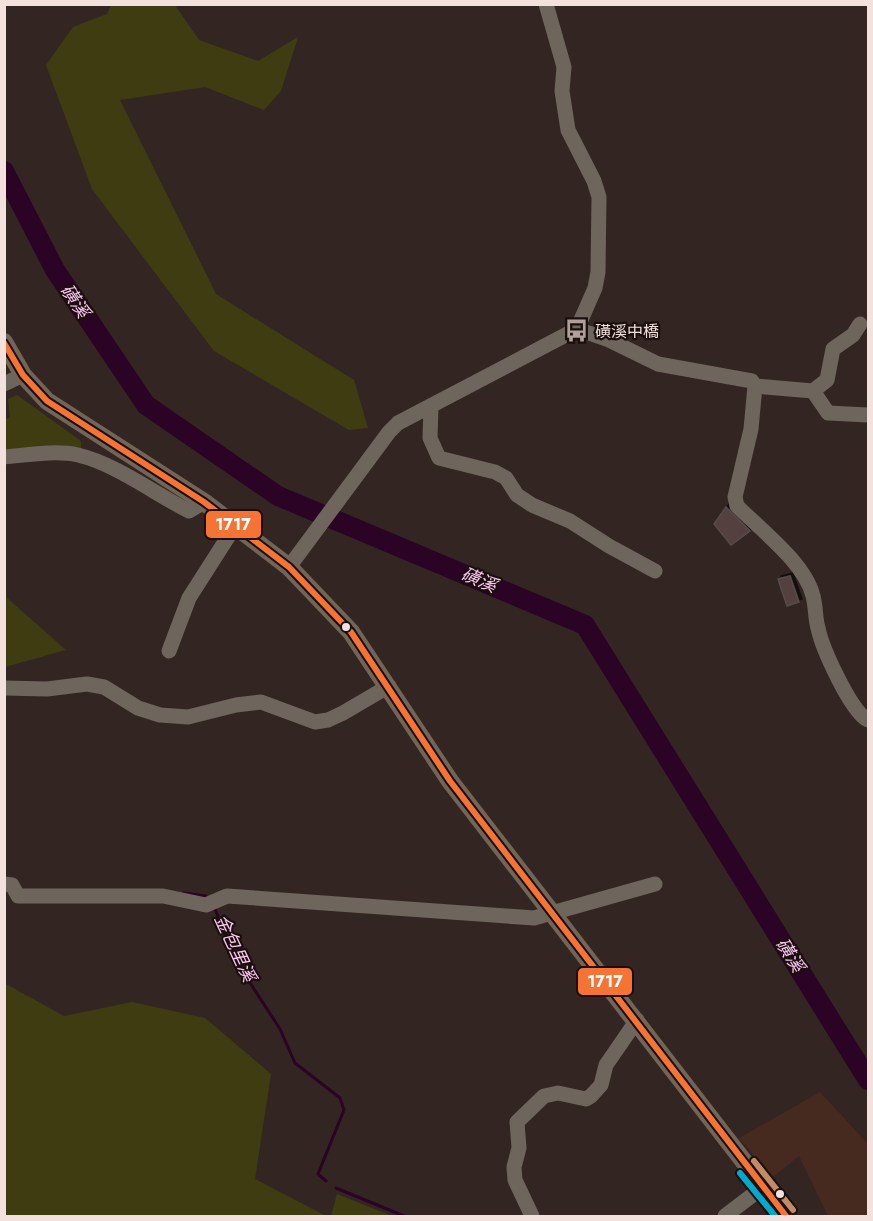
<svg xmlns="http://www.w3.org/2000/svg" width="873" height="1221" font-family="Jost,'Noto Sans TC',sans-serif">
<style>
.built{fill:#46291f}
.green{fill:#3f3c12}
.lines{fill:none;stroke-linecap:round;stroke-linejoin:round}
.stream{stroke:#2a0325;stroke-width:3}
.river{stroke:#2a0325;stroke-width:20}
.building{fill:#543f41;stroke:#564b4a;stroke-width:1.5;filter:url(#shadow)}
.minor{stroke:#6e655c;stroke-width:15}
.major{stroke:#706559;stroke-width:18}
.bus-1-casing{stroke:#1a0f0c;stroke-width:10}
.bus-2-casing{stroke:#1a0f0c;stroke-width:10}
.bus-3-casing{stroke:#1a0f0c;stroke-width:10}
.bus-1{stroke:#f57335;stroke-width:6}
.bus-2{stroke:#00a9ce;stroke-width:6}
.bus-3{stroke:#c18c65;stroke-width:6}
.bus-dot{fill:#f2e1dc;stroke:#1a0f0c;stroke-width:2}
.labels{text-anchor:middle;stroke-width:4.5;stroke-linejoin:round;paint-order:stroke}
.poi-label{font-size:16px;fill:#f2e1dc;stroke:#1a0f0c;text-anchor:start}
.water-label{font-size:18px;font-style:italic;fill:#fcc7f3;stroke:#1a0f0c}
.line-badge{stroke:#1a0f0c;stroke-width:2}
.badge-label{font-size:16px;text-anchor:middle;font-weight:bold;fill:#fff}
</style>
<defs>
<filter id="shadow"><feDropShadow dx="3" dy="-3" stdDeviation="0" flood-color="#0009"/></filter>
</defs>
<rect width="100%" height="100%" fill="#332622"/>
<path class="built" d="M820 1092 868 1144V1215L866 1216H828L799 1156 773 1177 739 1138Z"/>
<g class="green">
<path d="M111 5H175L199 40 258 61 298 37 281 91 264 110 205 87 120 100 216 294 354 380 368 428 349 430 214 351 92 189 46 65 73 27 107 14Z"/>
<path d="M17 395 81 441V449H5L4 419 10 418 8 399Z"/>
<path d="M4 592 7 598 66 650 5 667Z"/>
<path d="M4 983 64 1016 132 1002 205 1018 271 1074 255 1179 326 1216H5Z"/>
<path d="M337 1194 392 1216H331Z"/>
</g>
<g class="lines">
<g class="stream">
<path d="M184 893 206 896 208 899"/>
<path d="M214 907 239 966 280 1029 295 1063 340 1098 344 1110 318 1174 326 1181"/>
<path d="M336 1188 404 1216"/>
</g>
<path class="river" d="M4 171 55 270 146 405 278 496 585 625 868 1080"/>
</g>
<g class="building">
<path d="M726 507 750 531 731 545 714 524Z"/>
<path d="M790 576 799 602 787 606 778 579Z"/>
</g>
<g class="lines">
<g class="minor">
<path d="M577 329 609 340 658 364 752 381 755 386 751 429 735 497 737 506C761 530 805 563 813 596 816 607 815 618 818 628 822 648 851 712 868 720"/>
<path d="M4 384 23 375"/>
<path d="M755 386 813 391 827 380 833 349 853 335 860 324"/>
<path d="M813 391 828 413 868 415"/>
<path d="M431 406 430 438 439 458 495 472 506 478 517 495 532 505 570 521 609 546 655 571"/>
<path d="M4 457C28 455 55 450 78 455 116 464 155 494 189 511L204 502"/>
<path d="M289 567 389 432 398 423 577 329 595 288 598 272 599 197 594 181 568 130 562 91 564 67 546 4"/>
<path d="M169 651 189 598 235 526"/>
<path d="M4 688 47 689 87 684 104 687 138 708 160 715 188 717 236 705 261 702 315 722 328 720 343 713 389 686"/>
<path d="M4 884 12 885 18 896H163L206 905 227 896 534 918 655 884"/>
<path d="M532 1216 515 1180 514 1167 519 1148 517 1122 544 1096 558 1093 586 1099 591 1096 601 1085 606 1065 637 1020"/>
<path d="M725 1216 763 1187"/>
</g>
<path class="major" d="M4 342 23 375 47 401 204 502 289 567 351 632 450 781 786 1216"/>
<defs>
<path id="bus-1" d="M4 343 23 375 47 401 204 502 289 567 351 632 450 781 786 1216"/>
<path id="bus-2" d="M740 1173 775 1216"/>
<path id="bus-3" d="M754 1161 793 1210"/>
</defs>
<use href="#bus-1" class="bus-1-casing"/>
<use href="#bus-2" class="bus-2-casing"/>
<use href="#bus-3" class="bus-3-casing"/>
<use href="#bus-1" class="bus-1"/>
<use href="#bus-2" class="bus-2"/>
<use href="#bus-3" class="bus-3"/>
</g>
<defs>
<symbol id="bus-bare" viewBox="-9 -9 18 18"><path d="M-5-6H5V4H4V6H2V4H-2V6H-4V4H-5ZM-3.5-4V0h7V-4ZM-3.5 1.2v1.5H-2V1.2ZM2 1.2v1.5H3.5V1.2Z" fill="#afa09b" stroke="#1a0f0c" stroke-width="2.5" paint-order="stroke"/></symbol>
</defs>
<g fill-rule="evenodd">
<use href="#bus-bare" x="560" y="314" width="33" height="33"/>
</g>
<g class="bus-dot">
<circle cx="346" cy="627" r="5"/>
<circle cx="780" cy="1194" r="5"/>
</g>
<g class="labels">
<g class="poi-label">
<text x="595" y="337">磺溪中橋</text>
</g>
<g class="water-label">
<text transform="translate(75 301) rotate(56)" y="6">磺溪</text>
<text transform="translate(479 580) rotate(23)" y="6">磺溪</text>
<text transform="translate(235 948) rotate(65)" y="6">金包里溪</text>
<text transform="translate(790 955) rotate(58)" y="6">磺溪</text>
</g>
</g>
<g class="line-badge">
<rect x="205" y="510" width="57" height="29" rx="6" fill="#f57335"/>
<rect x="577" y="967" width="56" height="29" rx="6" fill="#f57335"/>
</g>
<g class="badge-label">
<text x="233" y="530">1717</text>
<text x="605" y="987">1717</text>
</g>
<rect width="873" height="1221" fill="none" stroke="#f2e1dc" stroke-width="12"/>
</svg>
